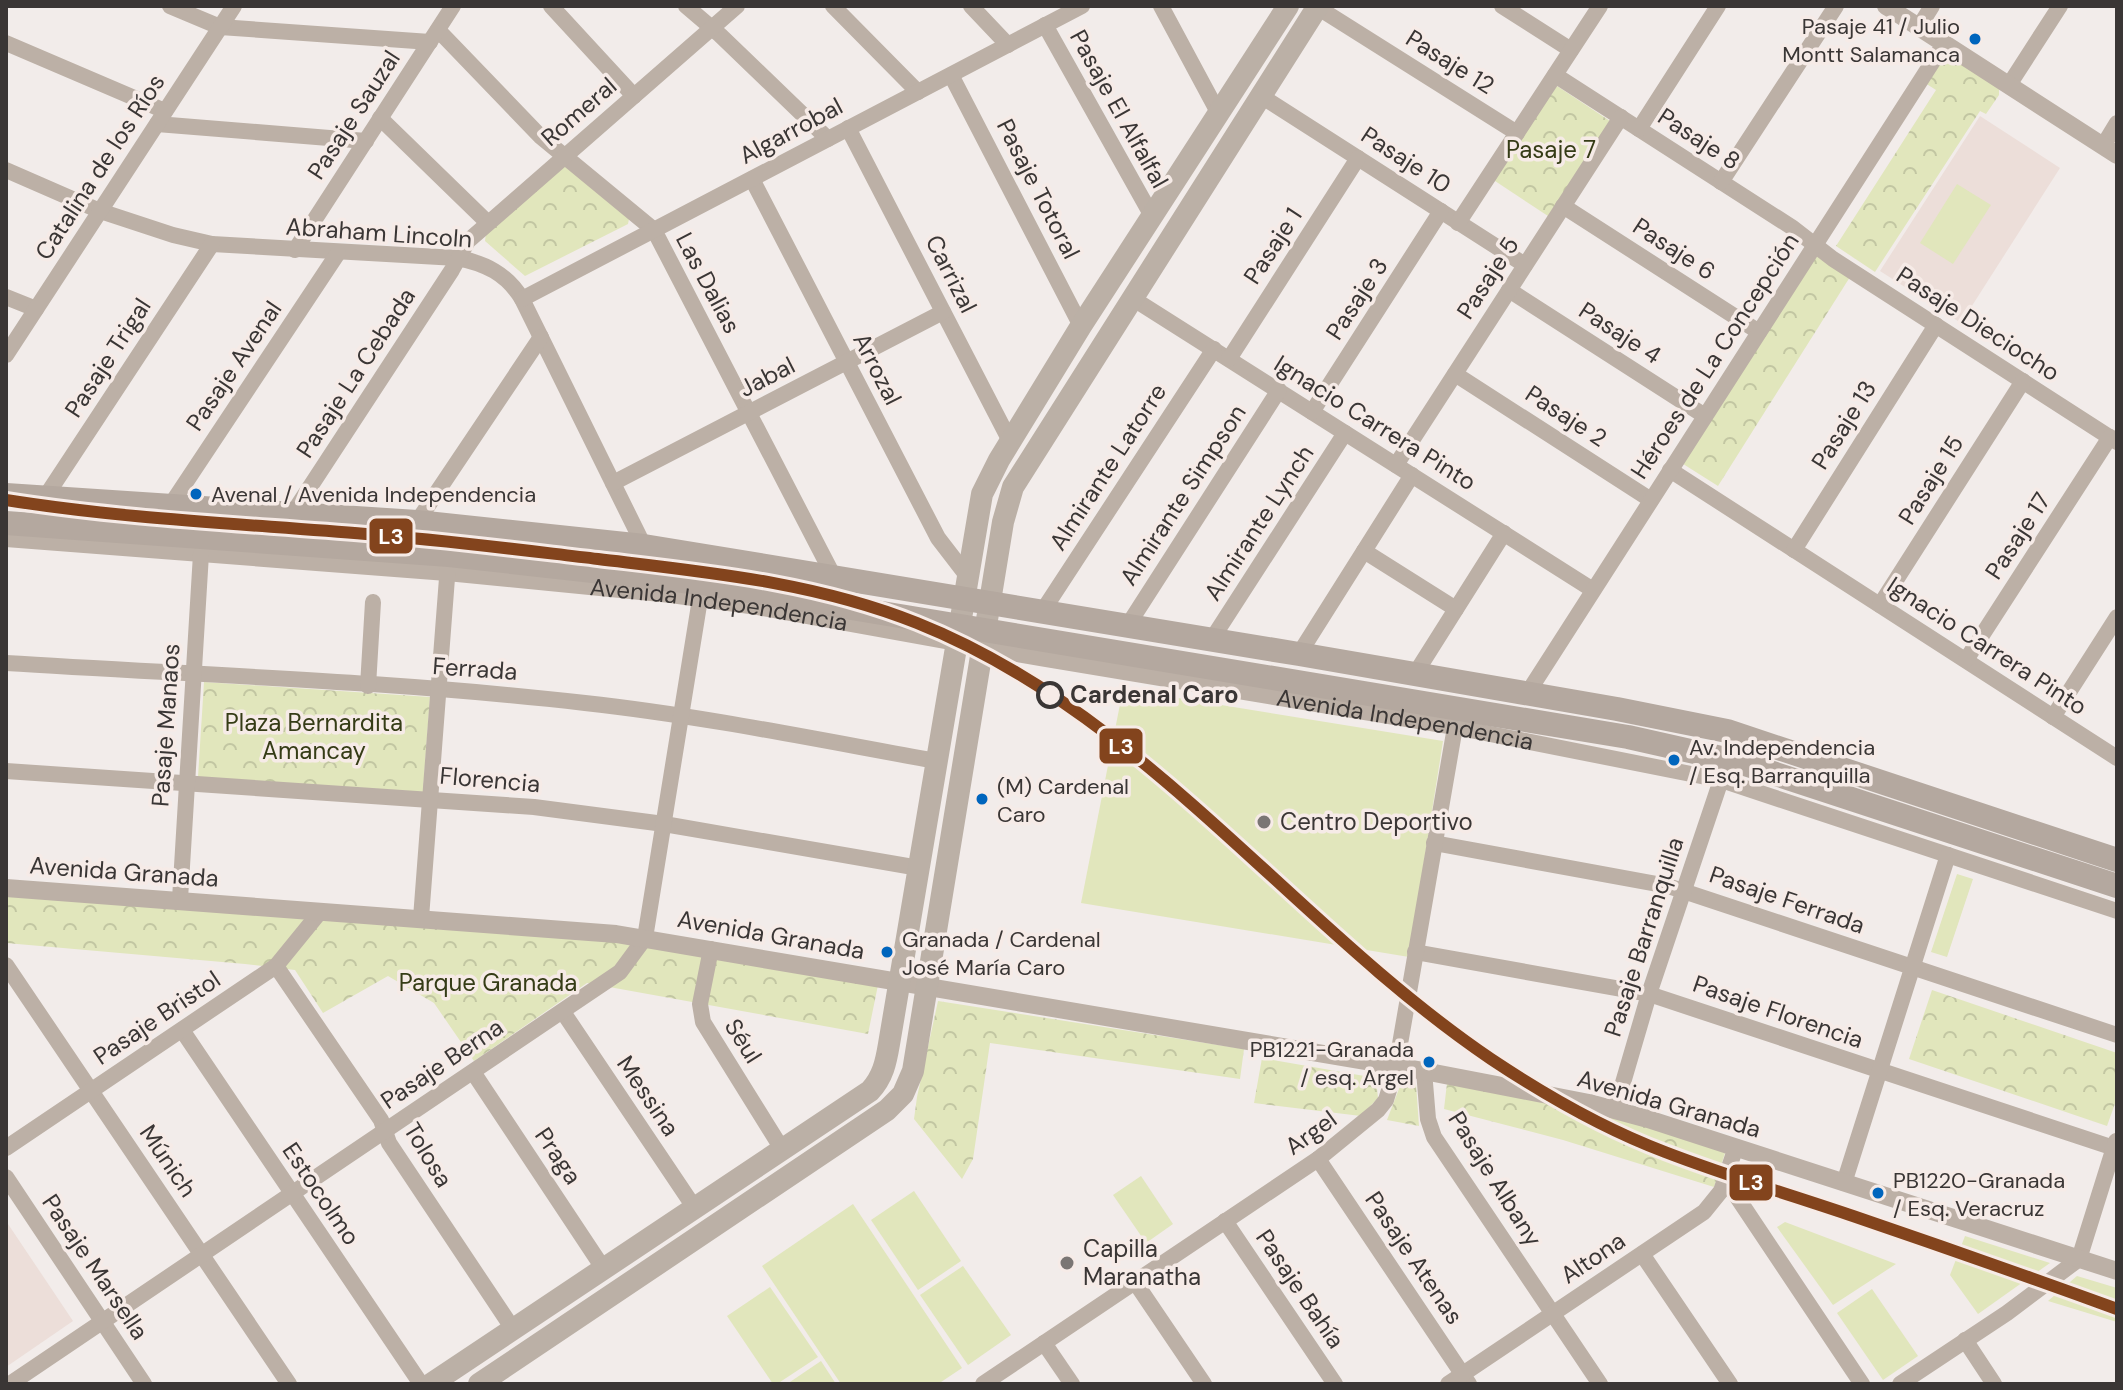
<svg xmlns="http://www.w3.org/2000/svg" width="2123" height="1390" font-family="'DM Sans',sans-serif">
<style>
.built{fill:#ecded9}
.grass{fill:#e1e6bc}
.forest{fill:url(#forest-crowns)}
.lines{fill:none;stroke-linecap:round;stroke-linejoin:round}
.minor{stroke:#bcb0a6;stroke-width:16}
.tertiary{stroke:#bcb0a6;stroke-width:18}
.secondary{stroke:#bbb0a6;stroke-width:22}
.primary{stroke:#b4a89f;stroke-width:24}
.metro-1-casing{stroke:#f6ebe7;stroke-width:18}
.metro-1{stroke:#83441d;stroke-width:12}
.bus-dot{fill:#0065bd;stroke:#f6ebe7;stroke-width:3}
.stop-dot{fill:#f6ebe7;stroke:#3a3635;stroke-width:4}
.poi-dot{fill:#7a7674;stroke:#f6ebe7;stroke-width:3}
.labels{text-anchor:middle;stroke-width:7;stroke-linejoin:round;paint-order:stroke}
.bus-label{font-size:22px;fill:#3a3635;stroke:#f6ebe7;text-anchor:start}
.street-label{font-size:24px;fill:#3a3635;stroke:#f6ebe7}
.park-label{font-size:24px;fill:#353c16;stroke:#f6ebe7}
.stop-label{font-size:24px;font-weight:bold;fill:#3a3635;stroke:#f6ebe7;text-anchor:start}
.poi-label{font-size:24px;fill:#3a3635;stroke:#f6ebe7;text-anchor:start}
.line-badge{stroke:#f6ebe7;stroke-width:3}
.badge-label{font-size:22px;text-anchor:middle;font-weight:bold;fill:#fff}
</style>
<defs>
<pattern id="forest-crowns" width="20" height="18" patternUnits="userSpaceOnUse" patternTransform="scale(2)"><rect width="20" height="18" fill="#e1e6bc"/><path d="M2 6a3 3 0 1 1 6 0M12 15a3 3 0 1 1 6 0" fill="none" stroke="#c2c6a2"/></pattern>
</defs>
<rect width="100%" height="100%" fill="#f2ecea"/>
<g class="built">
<path d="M1980 116 2060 168 1961 323 1880 271Z"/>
<path d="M6 1221 73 1321 6 1367Z"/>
</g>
<g class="grass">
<path d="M1957 184 1991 205 1953 264 1920 243Z"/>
<path d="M1123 689 1443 741 1409 957 1081 903Z"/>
<path d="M1957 874 1973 879 1947 957 1931 952Z"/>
<path d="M1141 1176 1173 1224 1146 1243 1113 1195Z"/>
<path d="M914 1191 961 1261 918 1290 871 1220Z"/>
<path d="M853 1204 962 1368 938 1384H841L762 1266Z"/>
<path d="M1785 1222 1896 1264 1833 1305 1777 1227Z"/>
<path d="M1965 1236 2050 1263 1978 1314 1950 1275Z"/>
<path d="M963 1266 1011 1335 968 1365 920 1295Z"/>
<path d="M2077 1276 2117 1288V1322L2048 1301Z"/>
<path d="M770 1287 818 1357 777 1384H773L727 1316Z"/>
<path d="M1872 1289 1918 1356 1883 1380 1837 1313Z"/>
<path d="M821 1361 836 1384H787Z"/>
</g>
<g class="forest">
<path d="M1943 55 1954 56 1999 89V95L1986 114 1980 111 1875 272 1836 246 1936 90 1925 83Z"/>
<path d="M1554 84 1610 121 1548 216 1492 179Z"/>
<path d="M567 163 629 219 628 224 525 276 485 241 486 233Z"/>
<path d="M1812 253 1850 277 1718 486 1680 462Z"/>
<path d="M204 682 430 697 423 792 198 777Z"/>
<path d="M6 894 627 940 878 985 868 1034 587 983 474 1061 434 1003 388 976 323 1013 295 970 245 964 6 943Z"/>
<path d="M1932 990 2117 1053V1098L2107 1126 1909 1059Z"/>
<path d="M938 1001 1244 1049 1240 1079 990 1043 973 1159 962 1179 914 1119 917 1097Z"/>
<path d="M1262 1058 1376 1078 1378 1098 1361 1116 1254 1103Z"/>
<path d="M1402 1081 1416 1084 1419 1126 1387 1120Z"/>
<path d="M1447 1083 1612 1116 1726 1150 1714 1187 1563 1140 1444 1109Z"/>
</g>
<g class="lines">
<g class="minor">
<path d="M170 6 220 27 430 42"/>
<path d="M551 6 634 96"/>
<path d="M686 6 720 35 828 139"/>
<path d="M833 6 918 92"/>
<path d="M971 6 1008 45"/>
<path d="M1161 6 1219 114"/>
<path d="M1502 6 1571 50"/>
<path d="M1317 7 1517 133"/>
<path d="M1045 25 1152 216"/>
<path d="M1919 27 1932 6"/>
<path d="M438 30 540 136 654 230 834 577"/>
<path d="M6 43 165 111"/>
<path d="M951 75 1081 326"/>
<path d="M1555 75 1793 228 1833 259 2117 442"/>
<path d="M2009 85 2060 6"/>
<path d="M1261 96 1525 265"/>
<path d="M380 118 487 222"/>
<path d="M157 124 366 141"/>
<path d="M848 128 1010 441"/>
<path d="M1639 129 1718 6"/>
<path d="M2103 146 2117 123"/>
<path d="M6 170 100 211 173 235 212 244 457 258C485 263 507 274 522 299L644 546"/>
<path d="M752 179 938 538 968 577"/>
<path d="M1721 182 1836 6"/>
<path d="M1563 206 1759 332"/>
<path d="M1458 223 1600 6"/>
<path d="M295 250 453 6"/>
<path d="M1509 290 1705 416"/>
<path d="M6 297 36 309"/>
<path d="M1132 298 1593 590"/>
<path d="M522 299 1082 6"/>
<path d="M6 355 234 6"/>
<path d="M1229 359 1358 158"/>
<path d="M1455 374 1651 500"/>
<path d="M1312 412 1441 211"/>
<path d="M1396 465 1621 117"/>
<path d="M1670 470 2117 758"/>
<path d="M613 483 943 312"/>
<path d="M44 499 212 244"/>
<path d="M170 506 338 253"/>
<path d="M293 513 452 270 468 241 737 6"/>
<path d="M417 522 541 337"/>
<path id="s1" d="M6 539 447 573 671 595 757 607 1045 659 1455 727 1721 780 2117 911"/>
<path d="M1794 550 1936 325"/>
<path d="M1364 551 1456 609"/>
<path d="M1880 605 2023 381"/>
<path d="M1042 612 1214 349"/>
<path d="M1128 625 1279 390"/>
<path d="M1212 639 1345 433"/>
<path d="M1299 654 1412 475"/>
<path d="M1966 660 2110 437"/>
<path d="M6 663C198 675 393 681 585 703 703 716 819 740 936 761"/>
<path d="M1415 674 1504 533"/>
<path d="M368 686 373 602"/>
<path d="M1527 694 1944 44"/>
<path d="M2053 717 2117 617"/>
<path d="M6 771 534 807 664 824 919 868"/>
<path d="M1434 843 1668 886 2117 1035"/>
<path d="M180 899 201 554"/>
<path d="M421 918 448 565"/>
<path d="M711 949 700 1004 703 1022 782 1149"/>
<path d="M1415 952 1649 994 2117 1149"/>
<path d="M6 965 289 1384"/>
<path d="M276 966 381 1120 389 1143 513 1329"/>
<path d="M563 1012 694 1207"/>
<path d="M182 1030 421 1384"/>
<path d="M1424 1071 1428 1119 1434 1137 1600 1384"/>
<path d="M473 1072 603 1268"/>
<path d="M1615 1110 1649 994 1721 780"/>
<path d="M6 1148 276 966 320 912"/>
<path d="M1318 1159 1469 1384"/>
<path d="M6 1177 144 1384"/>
<path d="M1725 1179 1862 1384"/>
<path d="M1844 1183 1948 855"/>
<path d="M1225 1221 1335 1384"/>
<path d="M1642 1254 1730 1384"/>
<path d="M1135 1282 1204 1384"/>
<path d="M1965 1340 1994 1384"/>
<path d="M1044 1343 1072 1384"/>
<path d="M10 1384 620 972 645 938 700 599"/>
<path d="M983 1384 1318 1159 1378 1110 1386 1100 1396 1067 1455 727"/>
<path d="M1448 1384 1704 1212 1721 1191 1736 1147"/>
<path d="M1900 1384 2007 1313 2079 1259 2116 1141"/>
</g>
<g class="tertiary">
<path d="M1886 6 2117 155"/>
<path d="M6 888 616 934 1424 1071 1589 1103 1648 1119 2117 1271"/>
</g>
<g class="secondary">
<path d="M431 1384 870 1091C883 1077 886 1062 889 1044L982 494 999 460 1081 326 1288 6"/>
<path d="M479 1384 887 1110 903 1094 913 1071 1003 522 1013 487 1318 6"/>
</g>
<g class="primary">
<path d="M6 495 417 522 644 546 1299 654 1617 709 1727 731 2117 860"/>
<path d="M6 523 449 555 701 583 1628 737 1739 762 2117 886"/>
</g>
<defs>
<path id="metro-1" d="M6 500C125 519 246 524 366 534 444 540 521 550 598 559 706 572 815 582 917 623 1145 714 1292 924 1491 1059 1545 1095 1604 1129 1665 1152 1727 1176 1791 1195 1853 1216 1941 1246 2029 1277 2117 1309"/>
</defs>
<use href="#metro-1" class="metro-1-casing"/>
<use href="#metro-1" class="metro-1"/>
</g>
<g class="bus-dot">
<circle cx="1975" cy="39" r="7"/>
<circle cx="196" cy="494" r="7"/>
<circle cx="1674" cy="760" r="7"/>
<circle cx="982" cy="799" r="7"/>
<circle cx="887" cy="952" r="7"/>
<circle cx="1429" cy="1062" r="7"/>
<circle cx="1878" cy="1193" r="7"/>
</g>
<circle class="stop-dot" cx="1050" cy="695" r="12"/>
<g class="poi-dot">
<circle cx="1264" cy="822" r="8"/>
<circle cx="1067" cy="1263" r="8"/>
</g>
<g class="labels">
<g class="bus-label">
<text x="1960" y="34" text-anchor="end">Pasaje 41 / Julio<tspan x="1960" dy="28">Montt Salamanca</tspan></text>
<text x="211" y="502">Avenal / Avenida Independencia</text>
<text x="1689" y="755">Av. Independencia<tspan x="1689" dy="28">/ Esq. Barranquilla</tspan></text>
<text x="997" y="794">(M) Cardenal<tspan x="997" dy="28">Caro</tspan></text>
<text x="902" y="947">Granada / Cardenal<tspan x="902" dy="28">José María Caro</tspan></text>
<text x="1414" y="1057" text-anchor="end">PB1221-Granada<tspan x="1414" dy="28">/ esq. Argel</tspan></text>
<text x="1893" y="1188">PB1220-Granada<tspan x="1893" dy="28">/ Esq. Veracruz</tspan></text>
</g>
<g class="street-label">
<text transform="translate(1450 62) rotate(32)" y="8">Pasaje 12</text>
<text transform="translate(1119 109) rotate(61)" y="8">Pasaje El Alfalfal</text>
<text transform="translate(579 112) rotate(-41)" y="8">Romeral</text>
<text transform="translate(354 115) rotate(-57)" y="8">Pasaje Sauzal</text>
<text transform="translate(791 131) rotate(-28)" y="8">Algarrobal</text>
<text transform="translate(1699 139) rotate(33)" y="8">Pasaje 8</text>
<text transform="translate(1406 160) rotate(33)" y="8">Pasaje 10</text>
<text transform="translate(100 167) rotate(-57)" y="8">Catalina de los Ríos</text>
<text transform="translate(1038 189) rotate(63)" y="8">Pasaje Totoral</text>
<text transform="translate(379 233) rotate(4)" y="8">Abraham Lincoln</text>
<text transform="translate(1273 246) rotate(-57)" y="8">Pasaje 1</text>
<text transform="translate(1674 249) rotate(33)" y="8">Pasaje 6</text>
<text transform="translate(951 274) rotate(63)" y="8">Carrizal</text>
<text transform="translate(1488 278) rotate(-57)" y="8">Pasaje 5</text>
<text transform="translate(708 283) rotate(62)" y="8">Las Dalias</text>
<text transform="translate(1357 299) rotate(-57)" y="8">Pasaje 3</text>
<text transform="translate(1978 324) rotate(33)" y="8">Pasaje Dieciocho</text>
<text transform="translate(1620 333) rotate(33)" y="8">Pasaje 4</text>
<text transform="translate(1715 356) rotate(-57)" y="8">Héroes de La Concepción</text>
<text transform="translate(108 358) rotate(-57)" y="8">Pasaje Trigal</text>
<text transform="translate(234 366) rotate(-56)" y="8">Pasaje Avenal</text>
<text transform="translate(877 369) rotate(63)" y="8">Arrozal</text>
<text transform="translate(356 373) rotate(-57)" y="8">Pasaje La Cebada</text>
<text transform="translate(767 377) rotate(-27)" y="8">Jabal</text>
<text transform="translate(1566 416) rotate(33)" y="8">Pasaje 2</text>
<text transform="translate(1375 423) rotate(32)" y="8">Ignacio Carrera Pinto</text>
<text transform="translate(1844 425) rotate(-58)" y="8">Pasaje 13</text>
<text transform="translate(1108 467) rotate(-57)" y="8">Almirante Latorre</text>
<text transform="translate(1931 480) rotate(-58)" y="8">Pasaje 15</text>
<text transform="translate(1183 495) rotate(-57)" y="8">Almirante Simpson</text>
<text transform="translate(1259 523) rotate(-57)" y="8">Almirante Lynch</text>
<text transform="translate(2018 536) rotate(-57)" y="8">Pasaje 17</text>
<text dy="8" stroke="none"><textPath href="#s1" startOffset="716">Avenida Independencia</textPath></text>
<text transform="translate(1987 646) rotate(33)" y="8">Ignacio Carrera Pinto</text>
<text transform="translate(475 669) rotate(4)" y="8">Ferrada</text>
<text dy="8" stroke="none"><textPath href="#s1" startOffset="1412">Avenida Independencia</textPath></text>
<text transform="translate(166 725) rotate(-86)" y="8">Pasaje Manaos</text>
<text transform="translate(490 780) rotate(5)" y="8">Florencia</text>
<text transform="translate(124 872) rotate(4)" y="8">Avenida Granada</text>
<text transform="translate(1787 900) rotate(19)" y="8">Pasaje Ferrada</text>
<text transform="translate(771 935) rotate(10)" y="8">Avenida Granada</text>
<text transform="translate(1644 937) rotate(-72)" y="8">Pasaje Barranquilla</text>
<text transform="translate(1778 1012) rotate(19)" y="8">Pasaje Florencia</text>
<text transform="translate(157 1018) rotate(-34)" y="8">Pasaje Bristol</text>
<text transform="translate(743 1041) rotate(58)" y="8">Séul</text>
<text transform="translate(442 1064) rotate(-34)" y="8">Pasaje Berna</text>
<text transform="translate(648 1096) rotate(56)" y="8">Messina</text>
<text transform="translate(1669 1104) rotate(16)" y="8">Avenida Granada</text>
<text transform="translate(1311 1133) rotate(-36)" y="8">Argel</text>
<text transform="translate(428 1155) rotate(59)" y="8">Tolosa</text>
<text transform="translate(558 1156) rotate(56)" y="8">Praga</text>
<text transform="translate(168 1161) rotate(56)" y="8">Múnich</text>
<text transform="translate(1495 1179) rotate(58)" y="8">Pasaje Albany</text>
<text transform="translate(321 1194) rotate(56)" y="8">Estocolmo</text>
<text transform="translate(1414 1258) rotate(56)" y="8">Pasaje Atenas</text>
<text transform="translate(1593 1258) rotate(-34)" y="8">Altona</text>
<text transform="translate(95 1267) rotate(56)" y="8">Pasaje Marsella</text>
<text transform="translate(1300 1289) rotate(56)" y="8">Pasaje Bahía</text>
</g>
<g class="park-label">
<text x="1551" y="158">Pasaje 7</text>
<text x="314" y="731">Plaza Bernardita<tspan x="314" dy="28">Amancay</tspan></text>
<text x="488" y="991">Parque Granada</text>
</g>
<g class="stop-label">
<text x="1070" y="703">Cardenal Caro</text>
</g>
<g class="poi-label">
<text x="1280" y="830">Centro Deportivo</text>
<text x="1083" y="1257">Capilla<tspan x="1083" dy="28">Maranatha</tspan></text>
</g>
</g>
<g class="line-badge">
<rect x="368" y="517" width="46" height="38" rx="8" fill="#83441d"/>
<rect x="1098" y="727" width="46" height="38" rx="8" fill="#83441d"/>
<rect x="1728" y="1163" width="46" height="39" rx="8" fill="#83441d"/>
</g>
<g class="badge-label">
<text x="391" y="544">L3</text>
<text x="1121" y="754">L3</text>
<text x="1751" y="1190">L3</text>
</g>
<rect width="2123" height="1390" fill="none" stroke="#3a3635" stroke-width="16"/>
</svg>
